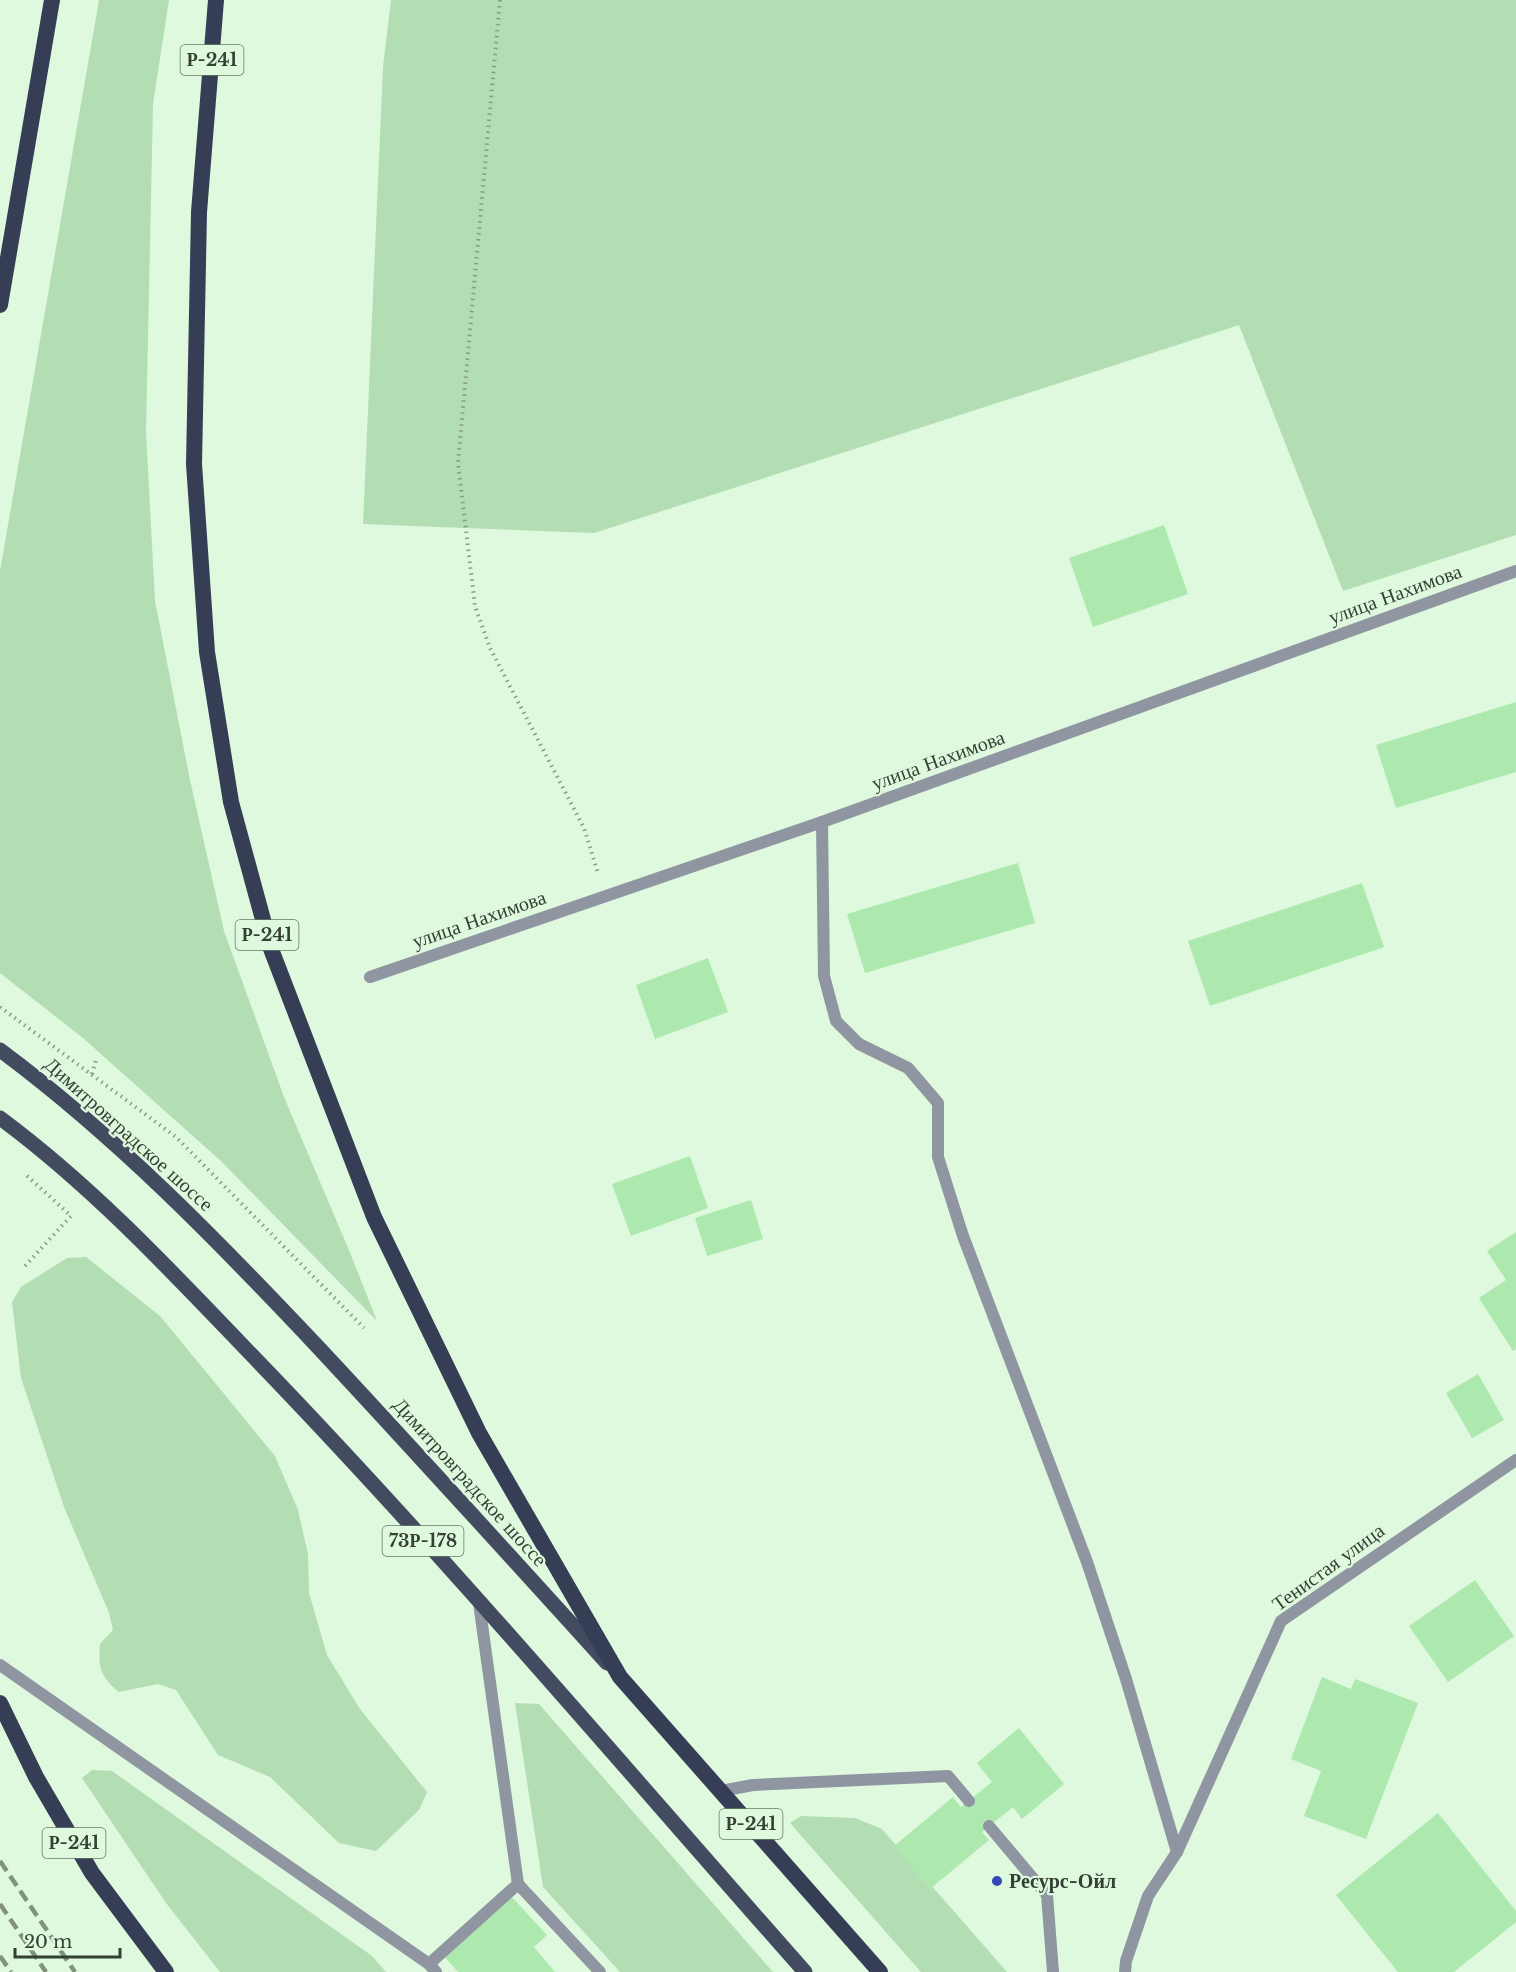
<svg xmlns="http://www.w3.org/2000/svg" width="1516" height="1972" font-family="'Libre Baskerville',serif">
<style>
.green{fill:#b3ddb3}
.building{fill:#ade9ae}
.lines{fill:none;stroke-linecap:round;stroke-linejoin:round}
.path{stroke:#899c89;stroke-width:4;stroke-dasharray:1.5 4.5;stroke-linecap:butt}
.service{stroke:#9095a2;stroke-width:12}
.minor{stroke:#9095a2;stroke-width:12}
.primary{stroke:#434b61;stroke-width:15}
.trunk{stroke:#363e56;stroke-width:16}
.rail{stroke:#819280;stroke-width:4.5;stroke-dasharray:12 6;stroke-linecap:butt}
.poi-dot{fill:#3448ba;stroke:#dff9de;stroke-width:2}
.labels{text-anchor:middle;stroke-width:4.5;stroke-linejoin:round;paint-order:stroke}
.shield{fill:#dff9de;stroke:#687868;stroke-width:1.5}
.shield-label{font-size:18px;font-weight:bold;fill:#354035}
.street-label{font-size:20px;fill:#354035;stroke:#dff9de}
.poi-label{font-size:20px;font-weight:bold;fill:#354035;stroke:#dff9de;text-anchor:start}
</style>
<rect width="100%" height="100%" fill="#dff9de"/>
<g class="green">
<path d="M99 0H169L153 104 146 432 155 601 190 780 224 931 284 1097 351 1255 377 1321 222 1162 83 1038 0 973V571Z"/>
<path d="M391 0H1516V535L1343 591 1239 325 594 533 363 524 383 67Z"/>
<path d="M86 1257 160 1316 275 1456 298 1510 308 1554 309 1593 327 1655 360 1709 427 1792 419 1810 376 1851 339 1843 270 1777 218 1755 176 1690 158 1684 119 1692C100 1676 98 1668 100 1644L113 1630 109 1613 64 1507 21 1378 12 1302 21 1287 67 1258Z"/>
<path d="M515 1703 539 1704 773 1972H620L543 1887Z"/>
<path d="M92 1770 112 1771 372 1956 386 1972H220L166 1903 82 1778Z"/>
<path d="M801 1816 855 1818 882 1829 1007 1972H921L790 1823Z"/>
</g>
<g class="building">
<path d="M1164 525 1188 594 1093 627 1069 558Z"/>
<path d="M1516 702V772L1396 808 1376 745Z"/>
<path d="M1018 863 1035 923 865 973 847 914Z"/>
<path d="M1362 883 1384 947 1210 1006 1188 941Z"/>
<path d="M708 958 728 1012 655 1039 636 985Z"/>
<path d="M690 1156 708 1208 631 1236 612 1184Z"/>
<path d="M751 1200 763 1239 707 1256 695 1218Z"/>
<path d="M1516 1232V1349L1513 1351 1479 1298 1506 1280 1487 1251Z"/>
<path d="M1478 1374 1504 1420 1472 1438 1446 1393Z"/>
<path d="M1475 1580 1514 1636 1448 1682 1409 1626Z"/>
<path d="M1322 1677 1351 1689 1355 1679 1418 1703 1366 1839 1304 1816 1321 1771 1291 1759Z"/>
<path d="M1019 1728 1064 1784 1022 1819 1013 1807 982 1832 989 1840 930 1889 894 1846 953 1797 961 1807 992 1782 977 1763Z"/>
<path d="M1438 1813 1516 1911V1922L1454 1972H1398L1336 1895Z"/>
<path d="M508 1893 547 1935 534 1947 555 1972H458L442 1954Z"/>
</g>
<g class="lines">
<g class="path">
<path d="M500 0 458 463 475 606 490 648 584 828 598 873"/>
<path d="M0 1007 176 1137 364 1328"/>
<path d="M92 1074 96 1060"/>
<path d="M25 1266 71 1216 25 1174"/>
</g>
<g class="service">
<path d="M479 1603 518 1884 600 1972"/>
<path d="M0 1665 429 1964"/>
<path d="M721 1791 753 1785 948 1776 969 1801"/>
<path d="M989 1826 1047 1895 1053 1972"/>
<path d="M436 1972 429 1964 518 1884"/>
<path d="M1125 1972 1126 1961 1148 1896 1177 1852"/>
</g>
<g class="minor">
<path d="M822 822 824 976 836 1021 859 1044 908 1068 938 1103V1157L963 1236 1087 1562 1126 1679 1177 1852"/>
<path d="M370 977 822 822 1516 571"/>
<path d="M1177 1852 1281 1621 1516 1460"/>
</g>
<g class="primary">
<path d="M0 1050C116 1136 218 1241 317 1346 415 1451 511 1557 607 1663"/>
<path d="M0 1118C100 1192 184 1285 270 1374 455 1567 628 1772 805 1972"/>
</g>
<g class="trunk">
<path d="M216 0 199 212 194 464 207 652 231 802 271 949 374 1217 479 1433 620 1677 880 1972"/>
<path d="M0 305 52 0"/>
<path d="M0 1703 36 1777 92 1873 166 1972"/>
</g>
<g class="rail">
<path d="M0 1861 75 1972"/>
<path d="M0 1904 46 1972"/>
<path d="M0 1956 11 1972"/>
</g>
</g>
<circle class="poi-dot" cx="997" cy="1881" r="6"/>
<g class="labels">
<g class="shield">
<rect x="180.5" y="45" width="63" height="30" rx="4.5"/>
<rect x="235.5" y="920" width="63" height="30" rx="4.5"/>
<rect x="382.5" y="1526" width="81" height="30" rx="4.5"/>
<rect x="719.5" y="1809" width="63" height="30" rx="4.5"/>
<rect x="42.5" y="1828" width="63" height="30" rx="4.5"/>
</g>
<g class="shield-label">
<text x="212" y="66">Р-241</text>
<text x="267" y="941">Р-241</text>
<text x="423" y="1547">73Р-178</text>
<text x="751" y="1830">Р-241</text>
<text x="74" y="1849">Р-241</text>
</g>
<g class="street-label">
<text transform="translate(1395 594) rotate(-20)" y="7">улица Нахимова</text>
<text transform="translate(938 760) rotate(-20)" y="7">улица Нахимова</text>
<text transform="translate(479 919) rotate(-19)" y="7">улица Нахимова</text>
<text transform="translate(129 1134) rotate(42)" y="7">Димитровградское шоссе</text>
<text transform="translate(470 1482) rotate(48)" y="7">Димитровградское шоссе</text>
<text transform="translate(1328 1567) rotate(-36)" y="7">Тенистая улица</text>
</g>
<g class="poi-label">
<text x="1009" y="1888">Ресурс-Ойл</text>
</g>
</g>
<path d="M15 1948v9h105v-9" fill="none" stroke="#354035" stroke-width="3"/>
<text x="24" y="1948" font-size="18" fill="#354035" stroke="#dff9de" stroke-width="4.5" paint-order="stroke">20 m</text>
</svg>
